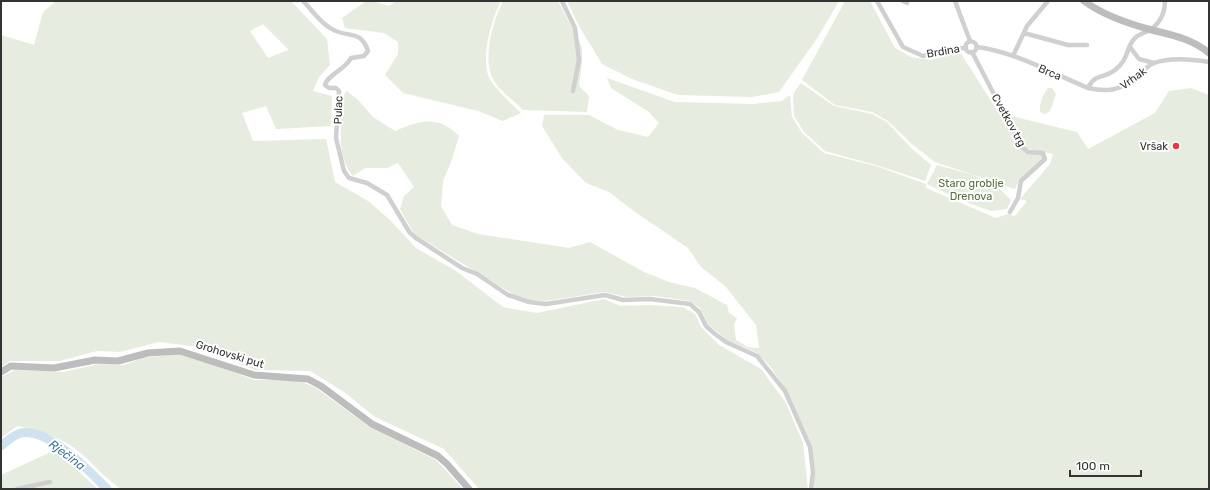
<svg xmlns="http://www.w3.org/2000/svg" width="1210" height="490" font-family="Rubik,sans-serif">
<style>
.green{fill:#e6ecdf;fill-rule:evenodd}
.lines{fill:none;stroke-linecap:round;stroke-linejoin:round}
.river{stroke:#cfe2ee;stroke-width:9}
.minor{stroke:#d0d0d0;stroke-width:4.5}
.secondary{stroke:#bdbdbd;stroke-width:7}
.poi-dot{fill:#e63946;stroke:#fff;stroke-width:1.5}
.labels{text-anchor:middle;stroke-width:4;stroke-linejoin:round;paint-order:stroke}
.street-label{font-size:11px;fill:#333;stroke:#fff}
.poi-label{font-size:11px;fill:#333;stroke:#fff;text-anchor:end}
.park-label{font-size:11px;fill:#56703f;stroke:#fff}
.water-label{font-size:12px;font-style:italic;fill:#3f7597;stroke:#fff}
</style>
<rect width="100%" height="100%" fill="#fff"/>
<g class="green">
<path d="M56 1H291L327 39 330 65 319 77 313 91 332 96 331 126 276 129 266 106 242 113 253 141 326 139 335 182 368 201 390 220 416 248 456 271 503 307 537 313 604 299 621 306 647 305 683 307 695 314 701 327 719 345 761 369 786 403 803 443 808 489H479L444 449 375 417 344 392 310 371 255 370 199 347 159 342 120 352 97 351 60 361H10L1 367V35L34 45 43 12ZM263 24 288 49V50L268 58 250 31Z"/>
<path d="M366 1H373L389 6 396 1H501C491 19 479 64 491 81 499 93 511 103 521 113L503 121 478 111 403 93 385 75 398 54V42L384 33 345 28 342 18Z"/>
<path d="M503 1H558L582 47V63L579 86 589 96 587 112 523 110C515 102 498 89 493 79 482 58 493 21 503 1Z"/>
<path d="M567 1H839L818 37 779 92 752 97 678 95 632 79 602 64 579 26Z"/>
<path d="M845 1H870L895 48 911 57 930 60 960 52 1020 147 1042 154 1043 159 1020 179 1015 189 935 162 913 145 888 121 872 112 835 105 802 80Z"/>
<path d="M607 78 675 102 753 104 782 101 790 95 792 117 802 133 824 153 879 167 926 184V188L996 218 1008 214 1015 216 1027 201 1020 199 1050 164 1053 154 1028 149 1024 146 1007 115 1077 132 1088 149 1155 113 1169 91 1191 88 1209 95V489H813L815 472 812 446 787 391 769 365 755 352 727 340 708 324 700 308 690 301 655 296 626 297 605 292 545 301 529 300 514 295 414 234 400 209 404 196 414 187 398 163 387 168H365L353 176C335 155 341 121 344 95L347 91 358 100 373 117 395 131C419 121 438 114 459 136L451 162 443 181 441 206 452 225 478 234 569 248 590 242 644 272 669 282 695 288 727 305 729 313 737 318 734 325 736 340 748 347 759 348 756 325 726 287 701 267 688 248 635 212 609 192 586 183 562 158 542 126 544 115H589L618 130 648 137 659 123 649 112 611 88Z"/>
<path d="M801 83 834 106 872 114 887 122 911 148 931 165 925 181 879 166 825 151 804 132 794 116 793 94Z"/>
<path d="M1048 88H1052L1056 94 1050 111 1045 114 1040 112C1039 105 1043 93 1048 88Z"/>
<path d="M937 165 973 175 998 187 1011 200 1007 209 991 211 960 200 927 184Z"/>
<path d="M179 354 193 357 254 380H288L302 382 316 388 370 427 436 460 463 489H121C106 479 95 466 82 454 63 438 41 430 17 426L1 438V377L15 370 63 372 99 364 124 365 143 358Z"/>
<path d="M55 450 98 489H1V475Z"/>
</g>
<g class="lines">
<path class="river" d="M1 446C7 441 13 435 21 433 49 428 89 471 107 489"/>
<g class="minor">
<path d="M303 1C312 10 319 21 330 28 346 39 361 28 368 51L364 56 351 58C345 70 327 75 325 85L329 88H336L339 91 336 138 344 171 349 178 367 183 387 195 410 233 416 238 462 268 477 274 508 295 529 302 546 304 605 295 623 300 650 299 690 304 699 312 706 326 715 334 726 342 757 356 785 391 810 447 813 472 811 489"/>
<path d="M562 1 575 28 579 60 573 91"/>
<path d="M877 1 903 47 923 56 948 49 966 48"/>
<path d="M903 1 907 3"/>
<path d="M955 1 970 41"/>
<path d="M1024 33 1068 45H1087"/>
<circle cx="971" cy="47" r="5.5"/>
<path d="M977 47C1015 52 1052 73 1088 88 1106 92 1119 91 1134 79 1141 74 1146 66 1154 63 1170 57 1191 59 1209 62"/>
<path d="M1130 47 1139 59 1154 63"/>
<path d="M972 52 1021 146 1028 152 1043 153 1045 159 1021 181 1018 198 1010 212"/>
<path d="M1013 56 1027 26 1048 1"/>
<path d="M1088 88C1095 73 1104 79 1115 70 1129 59 1126 48 1134 39 1138 34 1145 33 1150 30 1160 23 1165 12 1165 1"/>
<path d="M17 489 50 482"/>
</g>
<g class="secondary">
<path d="M1084 1C1103 15 1129 24 1152 30 1172 35 1193 39 1209 53"/>
<path d="M1 372 11 366 54 368 95 360 118 361 148 353 180 351 254 375 308 379 321 386 372 424 438 456 447 464 469 489"/>
</g>
</g>
<circle class="poi-dot" cx="1176" cy="146" r="4"/>
<g class="labels">
<g class="street-label">
<text transform="translate(943 51) rotate(-10)" y="4">Brdina</text>
<text transform="translate(1050 72) rotate(23)" y="4">Brca</text>
<text transform="translate(1133 78) rotate(-36)" y="4">Vrhak</text>
<text transform="translate(338 110) rotate(-88)" y="4">Pulac</text>
<text transform="translate(1009 120) rotate(61)" y="4">Cvetkov trg</text>
<text transform="translate(230 354) rotate(17)" y="4">Grohovski put</text>
</g>
<g class="poi-label">
<text x="1168" y="150">Vršak</text>
</g>
<g class="park-label">
<text x="971" y="187">Staro groblje<tspan x="971" dy="13">Drenova</tspan></text>
</g>
<g class="water-label">
<text transform="translate(67 455) rotate(37)" y="4">Rječina</text>
</g>
</g>
<rect width="1210" height="490" fill="none" stroke="#333333" stroke-width="4"/>
<path d="M1070 470v6h71v-6" fill="none" stroke="#333333" stroke-width="2"/>
<text x="1076" y="470" font-size="12" fill="#333333" stroke="#ffffff" stroke-width="3" paint-order="stroke">100 m</text>
</svg>
